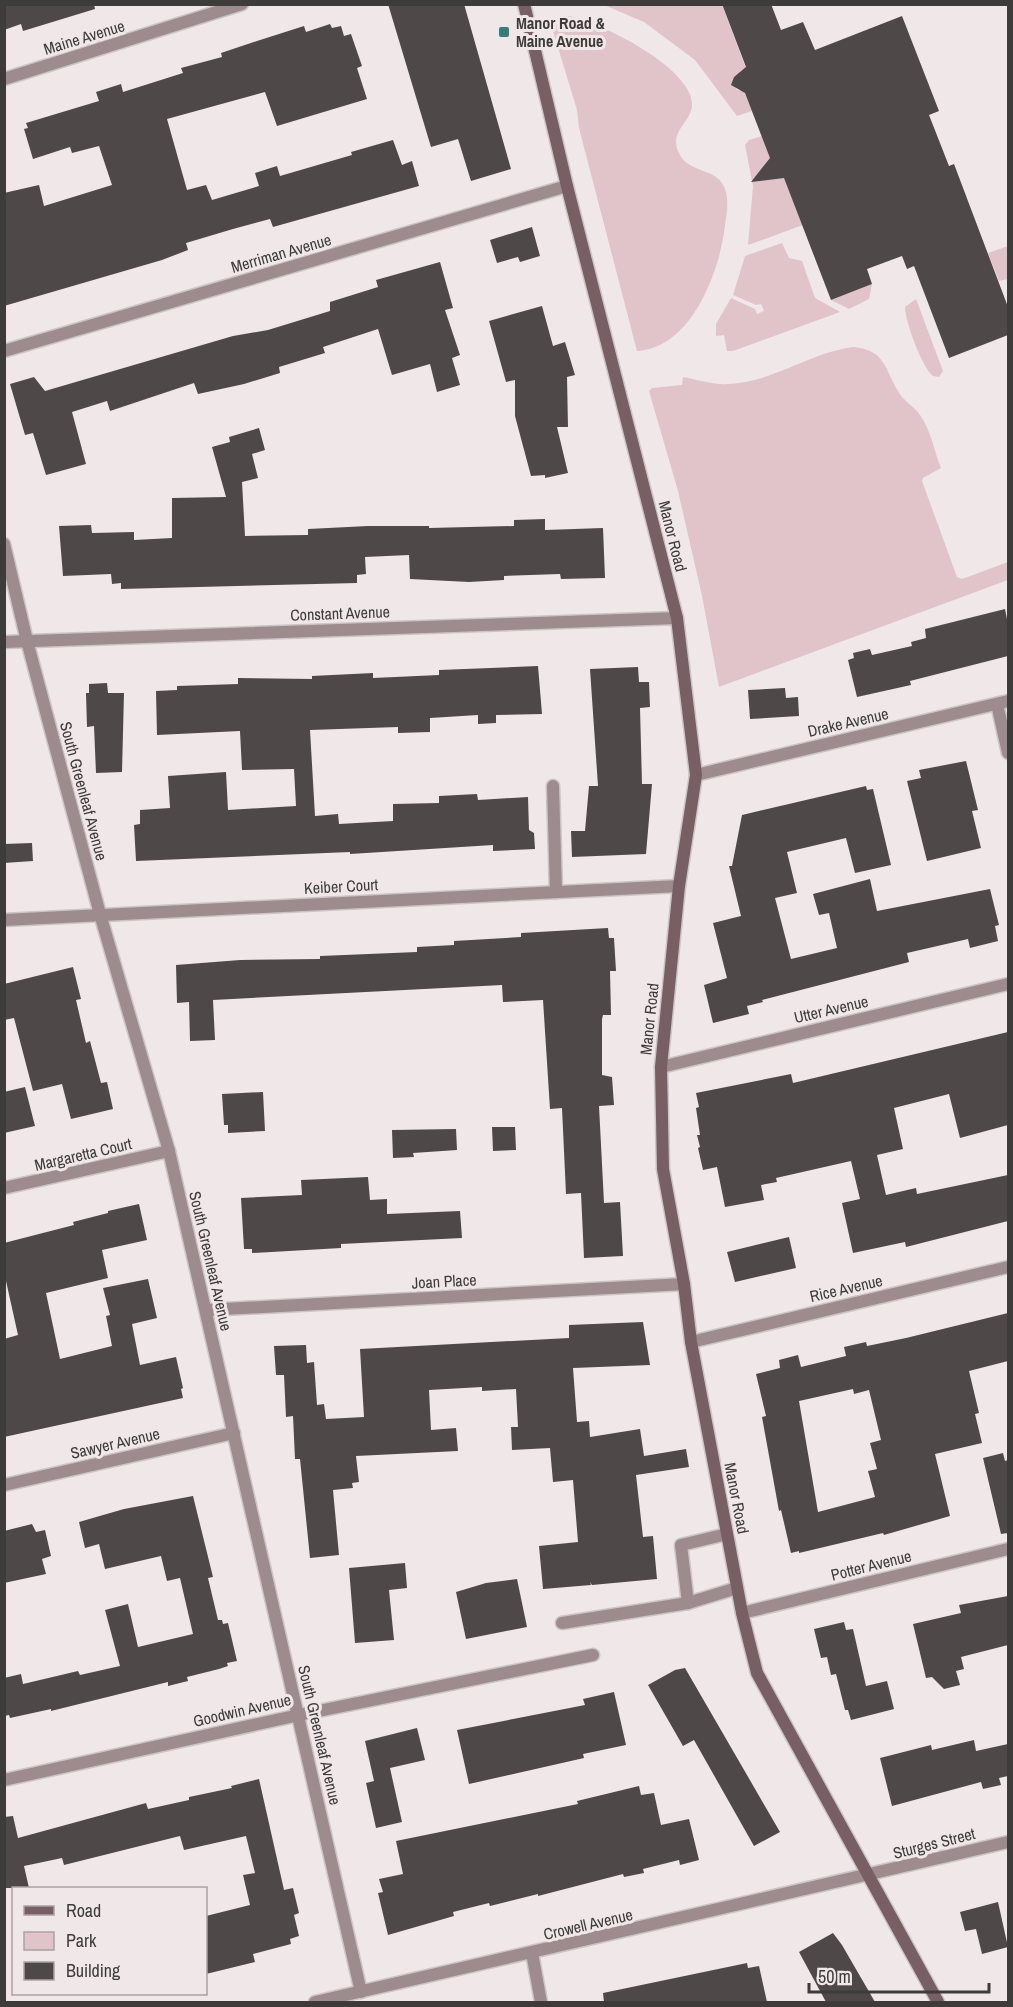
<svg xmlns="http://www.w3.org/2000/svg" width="1013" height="2007" font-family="'Archivo Narrow',sans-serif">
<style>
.green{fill:#e1c4c9}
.building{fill:#4f4849;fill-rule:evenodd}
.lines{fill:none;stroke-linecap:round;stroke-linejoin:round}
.lane-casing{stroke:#ccc5c6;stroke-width:15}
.street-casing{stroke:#ccc5c6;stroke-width:15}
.secondary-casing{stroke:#ccc5c6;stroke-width:15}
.lane{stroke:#9d8b8e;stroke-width:12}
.street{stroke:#9d8b8e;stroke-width:12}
.secondary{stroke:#775f63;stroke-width:12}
.poi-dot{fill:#367d77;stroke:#f0e7e9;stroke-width:2}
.labels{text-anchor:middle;stroke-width:6;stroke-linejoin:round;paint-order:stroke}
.poi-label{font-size:16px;font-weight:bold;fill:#3e3b3b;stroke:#f0e7e9;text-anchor:start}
.street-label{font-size:16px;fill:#3e3b3b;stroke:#f0e7e9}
</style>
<rect width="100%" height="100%" fill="#f0e7e9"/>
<g class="green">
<path d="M604 5H722L750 79 740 73 734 77 732 84 737 90 744 91 752 111 737 116 695 60 644 22Z"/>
<path d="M568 16C599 21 695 69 692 106 690 123 670 131 678 151 687 175 717 166 725 189 729 200 727 214 725 225 720 271 692 348 637 351L579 128 577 110 550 21Z"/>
<path d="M762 136 781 169 803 225 748 245 753 186 745 145 749 140Z"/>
<path d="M782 243 789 258 802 261 815 298 840 312 733 351H727L724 335 716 336V324L731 298 755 309 757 314 764 311 761 304 756 305 733 295 745 256Z"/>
<path d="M1008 246V279L999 281 988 253Z"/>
<path d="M872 284 869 299 849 309 831 300Z"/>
<path d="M916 299 943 371 939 377 933 376C922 368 905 321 905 307Z"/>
<path d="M854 347C886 351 884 368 898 391 903 401 914 406 920 415 931 430 934 451 941 468L923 478 922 481 957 577 962 579 1008 562V580L719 687 702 596 678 491 649 391 652 388 682 385 683 377C698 380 714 385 729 384 773 382 811 352 854 347Z"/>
</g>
<g class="building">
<path d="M4 4H94L95 9 23 31 21 24 4 30Z"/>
<path d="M388 4H464L511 169 471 181 458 139 431 147Z"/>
<path d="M722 4H771L781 30 803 22 815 50 902 16 939 111 929 115 949 166 954 164 1008 307V335L949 358 914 266 907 269 902 256 867 269 872 284 831 300 784 178 751 182 770 158 745 93 731 85 734 77 746 67Z"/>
<path d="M330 24 332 28 341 26 344 36 351 34 362 66 357 68 367 99 277 126 265 92 167 119 187 190 206 185 212 200 259 186 255 173 277 166 280 176 352 155 351 152 393 140 402 165 412 161 419 186 273 227 270 219 233 229 186 243 188 250 162 260 4 306V193L39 185 44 206 112 185 99 146 72 153 70 147 33 159 24 129 28 128 26 123 99 101 96 92 121 84 123 92 183 73 181 68 222 57 221 53 257 41 304 26 306 32Z"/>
<path d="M532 227 540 256 520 262 518 257 497 263 490 240Z"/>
<path d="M440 262 453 308 445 310 460 355 452 358 460 385 437 392 430 364 392 375 378 329 323 347 325 353 279 367 280 373 244 384 198 394 194 383 110 411 107 401 72 412 86 464 46 475 33 433 25 435 10 384 34 377 45 391 233 336 268 330 330 311V302L378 287 376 280Z"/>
<path d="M542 306 553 346 565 342 575 375 567 377 568 427H557L568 473 545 478V475L531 476 515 416V380L506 382 489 321Z"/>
<path d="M259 428 265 450 252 454 258 478 242 482 245 536 308 535V529L368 526H429V528L514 526V520L545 519V530L603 528 605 578 561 579 560 574 504 576V580L469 582 410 579 409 555 365 557 366 574 357 575V583L121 589V583L112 584 111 574 63 576 59 526 91 525 92 533 134 532V540L172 538V498L226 497 212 447 230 442 229 437Z"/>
<path d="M1005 609 1008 624V656L910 681 911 685 857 697 848 660 854 658 853 653 870 649 872 655 912 646 911 642 926 638 925 629Z"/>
<path d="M538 666 542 714 496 715V723L478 724V715L430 718V732L398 733V727L310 730 315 816 338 814 339 824 393 821V804L439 803V796L477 794 478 800 528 797 529 830 534 833 535 849 493 851V845L350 854V852L136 861 134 825 140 824V810L170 808 168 776 226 772 228 810 296 806 294 769 242 770 240 731 157 735 156 691 177 690V686L238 684V678L312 679V676L373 673V678L439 675V670Z"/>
<path d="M638 667 639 682H649L650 707 640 708 642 784H652L646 854 572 857 571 831H585L589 786H598L590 669Z"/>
<path d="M107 683 108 693H124L122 772 96 773 94 726 87 727 86 693H89V684Z"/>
<path d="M785 688 786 698 798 697 799 716 750 719 748 690Z"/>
<path d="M966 761 978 810 972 811 981 848 927 861 907 781 921 778 919 770Z"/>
<path d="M866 786 867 790 873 789 891 865 855 873 846 838 787 852 797 893 775 898 791 959 837 948 829 913 819 915 813 894 870 879 877 911 990 889 999 925 995 926 998 941 970 948 968 939 907 953 909 962 762 1000 763 1002 747 1006 749 1014 713 1023 704 985 727 978 713 923 741 916 729 866H732L742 815Z"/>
<path d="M32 843 33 861 4 863V844Z"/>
<path d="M608 928 609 938H614L616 971H610L611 1015H603L602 1019V1075L612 1077 614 1105 599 1106 604 1203 620 1202 623 1256 584 1258 581 1193 566 1194 562 1108 550 1109 543 1000 503 1002 502 985 213 1000 215 1040 190 1041 189 1002 177 1003 176 965 240 960 320 959V956L417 952V947L454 945V941L521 937V933Z"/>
<path d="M73 967 81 999 76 1000 86 1043 90 1041 101 1083 107 1082 113 1109 71 1119 62 1084 33 1091 14 1018 4 1020V984Z"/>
<path d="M1008 1032V1125L960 1138 949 1094 894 1108 903 1149 877 1155 886 1195 916 1188 917 1194 1008 1175V1221L906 1247 905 1242 853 1253 842 1203 860 1199 851 1161 776 1178 777 1182 761 1185 764 1200 725 1207 717 1167 703 1170 698 1148 700 1147 697 1135H700L696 1108 699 1107 696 1093 791 1074 793 1083Z"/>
<path d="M25 1087 35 1126 4 1133V1092Z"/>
<path d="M263 1092 265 1131 228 1133V1125H224L222 1094Z"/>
<path d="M492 1127H515L516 1150 493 1151Z"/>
<path d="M456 1129 457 1150 413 1153 414 1157 393 1158 392 1130Z"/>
<path d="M368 1177 370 1200 387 1199V1214L460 1211 462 1238 341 1244V1248L252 1253V1249H244L241 1198 302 1195 301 1180Z"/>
<path d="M139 1204 147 1240 102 1250 108 1278 46 1293 60 1359 112 1346 106 1316 110 1315 103 1288 148 1279 157 1318 132 1324 140 1365 176 1357 183 1388 181 1389 183 1398 4 1437V1339L18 1335 4 1272V1243L74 1225 73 1222 108 1213V1211Z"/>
<path d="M789 1237 796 1268 735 1282 727 1252Z"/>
<path d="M1008 1313V1361L969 1371 979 1413 975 1414 982 1443 935 1454 950 1516 884 1535 883 1533 799 1553V1551L791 1553 781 1510 779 1511 762 1417 766 1416 756 1374 780 1368 779 1360 798 1355 801 1367 846 1356 844 1347 866 1342 867 1346 906 1338ZM853 1389 854 1394 869 1390 881 1440 870 1443 877 1469 868 1471 875 1497 818 1512 799 1401Z"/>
<path d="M643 1322 650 1365 573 1368 577 1422 589 1421 590 1437 640 1429 644 1456 686 1449 689 1467 636 1475 643 1537 653 1536 657 1579 592 1585 590 1582 591 1585 543 1589 539 1546 578 1542 573 1480 553 1482 550 1448 512 1450 511 1427H518L516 1389 482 1391V1387L429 1390 431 1430 456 1428 458 1451 356 1456 359 1482 352 1483 353 1488 333 1490 339 1555 310 1558 300 1459H295L293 1416 286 1417 284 1375H276L274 1346 306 1345 307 1363 314 1362 317 1405 324 1404 326 1419 364 1417 360 1349 569 1338V1325Z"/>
<path d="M1003 1453 1005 1461 1008 1460V1533L1001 1534 983 1458Z"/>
<path d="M193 1496 213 1577 208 1578 218 1620H222L223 1624 228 1623 237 1661 227 1663 228 1666 219 1669 187 1677 188 1681 168 1686V1682L51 1711V1709L10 1718 9 1715 4 1716V1678L21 1674 23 1684 78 1671 80 1675 120 1666 105 1610 128 1604 138 1647 193 1634 180 1578 167 1581 161 1556 105 1569 99 1544 85 1548 79 1522 124 1509Z"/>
<path d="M32 1524 36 1532 45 1530 51 1556 42 1559 46 1574 4 1583V1531Z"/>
<path d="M405 1563 407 1588 389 1590 394 1640 355 1643 349 1568Z"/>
<path d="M517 1579 527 1627 466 1639 456 1592 486 1583Z"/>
<path d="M1008 1596V1645L961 1657 964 1669 956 1671 960 1685 944 1689 932 1677 926 1678 913 1624 961 1613 959 1605Z"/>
<path d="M844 1622 846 1630 853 1629 866 1686 887 1681 894 1709 851 1720 848 1710H845L836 1674 831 1675 827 1657 821 1658 814 1629Z"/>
<path d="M685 1668 780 1832 754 1846 694 1740 683 1746 648 1685 675 1670Z"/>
<path d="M614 1692 626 1745 583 1754 584 1758 469 1784 457 1730 585 1705 583 1699Z"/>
<path d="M417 1728 425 1760 390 1768 402 1822 376 1828 366 1783 374 1781 365 1741Z"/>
<path d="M974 1740 976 1751 1008 1744V1776L999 1778 1001 1785 983 1789 981 1782 892 1806 880 1758 931 1745 932 1750Z"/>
<path d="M259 1779 284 1890 293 1888 299 1913 294 1915 299 1936 290 1939 291 1944 253 1954 255 1962 206 1974V1916L250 1905 243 1875 255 1873 246 1836 184 1850 180 1836 64 1865 62 1858 24 1866 29 1888H4V1817L13 1816 18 1838 146 1803 148 1809 189 1800V1797L232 1788 231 1786Z"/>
<path d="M639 1786 641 1795 654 1793 661 1825 689 1819 699 1860 680 1865 679 1860 643 1869 644 1873 624 1877 623 1874 538 1896V1894L490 1906 489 1903 453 1912 454 1916 388 1935 378 1893 383 1892 379 1879 403 1874 396 1841 578 1804 577 1801Z"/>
<path d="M998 1902 1008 1947 982 1954 976 1929 965 1931 960 1912Z"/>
<path d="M833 1933 842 1945 875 2002H826L799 1952Z"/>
<path d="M747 1963 748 1968 759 1966 767 2002H604L603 1993Z"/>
</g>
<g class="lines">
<defs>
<g id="lane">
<path d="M553 786 556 892"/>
<path d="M688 1603 681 1545 727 1534"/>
<path d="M562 1623 688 1603 737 1588"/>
</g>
<g id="street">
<path d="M4 79 242 4"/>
<path d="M4 351 567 186"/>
<path d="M4 544 27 641 100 914 169 1151 361 1992"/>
<path d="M4 642 677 618"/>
<path d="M997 704 1008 753"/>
<path d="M696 775 1008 701"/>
<path d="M4 920 679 886"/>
<path d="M661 1067 1008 984"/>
<path d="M4 1188 169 1151"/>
<path d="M206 1310 684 1284"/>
<path d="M691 1342 1008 1267"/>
<path d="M4 1485 234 1433"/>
<path d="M742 1613 1008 1549"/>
<path d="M4 1780 299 1715 593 1655"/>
<path d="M532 1953 541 2002"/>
<path d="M315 2002 1008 1842"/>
</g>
<path id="secondary" d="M524 4 567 186 677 618 696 775 679 886 661 1067 663 1169 684 1284 691 1342 742 1613 757 1673 938 2002"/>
</defs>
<use href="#lane" class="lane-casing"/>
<use href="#street" class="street-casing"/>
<use href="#secondary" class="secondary-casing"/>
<use href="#lane" class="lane"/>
<use href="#street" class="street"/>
<use href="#secondary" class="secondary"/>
</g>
<rect class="poi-dot" x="498" y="26" width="12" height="12" rx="3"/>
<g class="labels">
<g class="poi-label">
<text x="516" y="29">Manor Road &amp;<tspan x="516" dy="18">Maine Avenue</tspan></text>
</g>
<g class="street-label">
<text transform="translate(84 37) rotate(-17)" y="6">Maine Avenue</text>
<text transform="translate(281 253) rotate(-16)" y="6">Merriman Avenue</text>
<text transform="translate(673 536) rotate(76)" y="6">Manor Road</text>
<text transform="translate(340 613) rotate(-2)" y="6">Constant Avenue</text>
<text transform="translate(848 722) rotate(-13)" y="6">Drake Avenue</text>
<text transform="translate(84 791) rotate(75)" y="6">South Greenleaf Avenue</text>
<text transform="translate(341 886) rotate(-3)" y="6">Keiber Court</text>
<text transform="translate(831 1009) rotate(-13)" y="6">Utter Avenue</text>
<text transform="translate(649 1019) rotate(-84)" y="6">Manor Road</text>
<text transform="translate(83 1154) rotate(-13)" y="6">Margaretta Court</text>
<text transform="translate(211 1261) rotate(77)" y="6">South Greenleaf Avenue</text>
<text transform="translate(444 1281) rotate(-3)" y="6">Joan Place</text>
<text transform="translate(846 1288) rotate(-13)" y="6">Rice Avenue</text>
<text transform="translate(115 1443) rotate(-13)" y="6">Sawyer Avenue</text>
<text transform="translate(737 1498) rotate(79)" y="6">Manor Road</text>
<text transform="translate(871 1565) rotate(-14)" y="6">Potter Avenue</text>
<text transform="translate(242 1710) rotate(-13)" y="6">Goodwin Avenue</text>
<text transform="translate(320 1735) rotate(77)" y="6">South Greenleaf Avenue</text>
<text transform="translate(934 1843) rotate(-14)" y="6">Sturges Street</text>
<text transform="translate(588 1924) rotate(-13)" y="6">Crowell Avenue</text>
</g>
</g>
<rect width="1013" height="2007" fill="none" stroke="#3e3b3b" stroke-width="12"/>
<rect x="12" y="1887" width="195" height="108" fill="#f0e7e9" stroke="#a9a2a3" stroke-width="1.5"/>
<rect x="24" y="1906" width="30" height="9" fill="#775f63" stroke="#a9a2a3" stroke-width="1.5"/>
<text x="66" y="1917" font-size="18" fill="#3e3b3b">Road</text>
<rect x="24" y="1932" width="30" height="18" fill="#e1c4c9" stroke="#a9a2a3" stroke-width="1.5"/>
<text x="66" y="1947" font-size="18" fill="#3e3b3b">Park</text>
<rect x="24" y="1962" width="30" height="18" fill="#4f4849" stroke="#a9a2a3" stroke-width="1.5"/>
<text x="66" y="1977" font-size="18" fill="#3e3b3b">Building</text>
<path d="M809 1983v9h180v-9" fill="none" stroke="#3e3b3b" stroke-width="3"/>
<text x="818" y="1983" font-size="18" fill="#3e3b3b" stroke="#f0e7e9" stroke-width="4.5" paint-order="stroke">50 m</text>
</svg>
